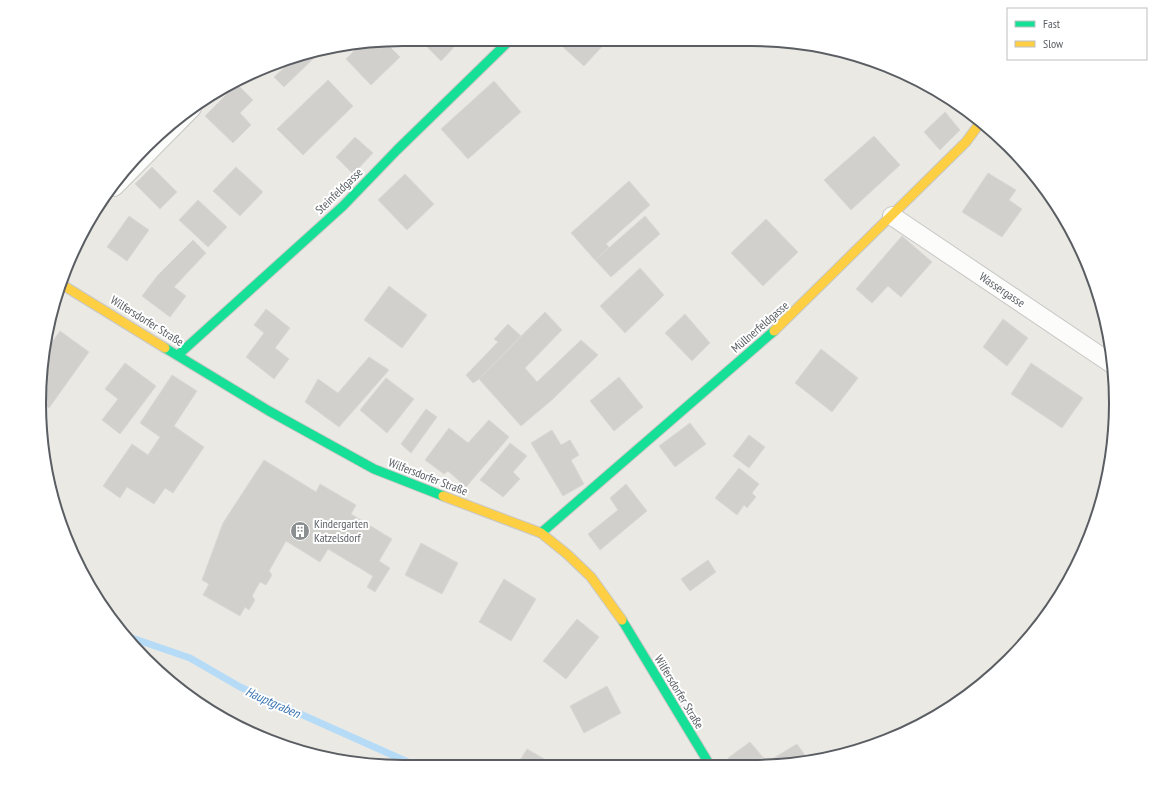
<svg xmlns="http://www.w3.org/2000/svg" width="1155" height="806" font-family="'PT Sans Narrow',sans-serif">
<style>
.lines{fill:none;stroke-linecap:round;stroke-linejoin:round}
.stream{stroke:#b6dbf7;stroke-width:7}
.building{fill:#d1d0cd;stroke:#dad8d4}
.street-casing{stroke:#c7c7c6;stroke-width:20}
.fast-casing{stroke:#c7c7c6;stroke-width:11}
.slow-casing{stroke:#c7c7c6;stroke-width:11}
.street{stroke:#fcfcfb;stroke-width:18}
.fast{stroke:#16e098;stroke-width:9}
.slow{stroke:#ffcf43;stroke-width:9}
.labels{text-anchor:middle;stroke-width:4;stroke-linejoin:round;paint-order:stroke}
.street-label{font-size:12px;fill:#5a5e63;stroke:#fff}
.poi-label{font-size:12px;fill:#5a5e63;stroke:#fff;text-anchor:start}
.water-label{font-size:13px;font-style:italic;fill:#3a75b3;stroke:#fff}
.rim{fill:none;stroke:#5a5e63;stroke-width:2}
</style>
<rect width="100%" height="100%" fill="#eae9e4"/>
<g class="lines">
<path class="stream" d="M129 637 190 658 240 687 419 767"/>
</g>
<g class="building">
<path d="M419 39H449L456 45 441 61Z"/>
<path d="M570 39H609L584 66 563 47Z"/>
<path d="M384 41 400 57 371 85 346 59 360 45Z"/>
<path d="M309 51H311L316 56 284 87 274 77 284 68 280 64Z"/>
<path d="M328 80 353 106 303 155 277 129Z"/>
<path d="M494 81 521 112 468 159 441 129Z"/>
<path d="M237 84 253 100 240 113 251 125 233 143 205 116Z"/>
<path d="M945 112 960 130 940 150 924 132Z"/>
<path d="M874 136 900 165 851 210 824 180Z"/>
<path d="M355 137 373 153 353 174 336 157Z"/>
<path d="M152 167 177 192 160 209 135 184Z"/>
<path d="M236 167 263 192 240 216 213 191Z"/>
<path d="M988 173 1016 190 1009 200 1022 209 1002 237 962 212Z"/>
<path d="M405 174 434 204 407 230 378 200Z"/>
<path d="M629 181 650 205 606 244 609 247 595 260 571 233Z"/>
<path d="M198 200 227 227 208 247 179 220Z"/>
<path d="M129 216 149 230 127 261 107 247Z"/>
<path d="M645 216 660 234 611 277 595 260Z"/>
<path d="M766 219 798 252 763 286 731 253Z"/>
<path d="M902 236 932 262 901 297 888 286 872 303 856 289Z"/>
<path d="M193 240 206 253 174 287 186 296 170 317 142 296 158 275Z"/>
<path d="M640 268 664 295 625 333 600 306Z"/>
<path d="M389 286 427 315 402 348 364 320Z"/>
<path d="M266 309 290 328 275 348 289 359 274 379 246 357 264 333 254 325Z"/>
<path d="M545 312 562 330 525 368 537 382 581 340 598 355 553 399 521 426 479 379Z"/>
<path d="M685 314 710 343 692 361 665 333Z"/>
<path d="M1003 319 1028 338 1007 366 983 347Z"/>
<path d="M508 324 521 336 479 379 473 383 466 375 498 342 494 339Z"/>
<path d="M60 331 89 352 49 408 44 404 42 356Z"/>
<path d="M821 349 858 378 832 412 795 383Z"/>
<path d="M369 357 389 370 339 427 305 402 318 379 338 393Z"/>
<path d="M125 363 156 386 120 434 102 420 118 399 105 389Z"/>
<path d="M1031 363 1083 398 1062 428 1011 394Z"/>
<path d="M172 375 197 391 174 426 204 447 173 493 165 488 154 504 127 487 120 498 103 486 132 444 148 455 160 437 140 423Z"/>
<path d="M619 377 643 407 614 431 590 401Z"/>
<path d="M386 378 414 399 387 433 360 410Z"/>
<path d="M426 409 437 417 411 453 401 444Z"/>
<path d="M489 420 509 437 466 487 448 471 444 474 425 460 449 428 468 443Z"/>
<path d="M690 423 706 444 675 467 659 446Z"/>
<path d="M552 430 561 445 570 440 579 455 571 460 584 484 563 496 531 443Z"/>
<path d="M749 435 765 447 749 468 733 456Z"/>
<path d="M510 443 527 456 513 472 520 479 503 497 480 480Z"/>
<path d="M264 460 316 492 320 484 356 505 351 514 392 539 379 561 390 568 375 592 367 587 373 576 328 549 320 562 286 541 269 571 272 575 266 585 260 582 252 596 255 600 249 610 245 607 240 616 203 595 209 584 202 580 223 523Z"/>
<path d="M739 468 759 484 752 493 756 497 747 508 744 505 737 515 715 498Z"/>
<path d="M626 484 647 511 600 550 588 534 618 510 610 498Z"/>
<path d="M421 543 458 563 442 594 405 575Z"/>
<path d="M708 560 716 572 690 591 681 579Z"/>
<path d="M504 579 536 599 511 641 479 622Z"/>
<path d="M577 619 599 637 566 679 543 661Z"/>
<path d="M607 686 621 713 584 733 570 706Z"/>
<path d="M750 742 767 762 797 744 809 761 733 767 728 758Z"/>
<path d="M527 749 546 760 542 767H526L517 765Z"/>
</g>
<g class="lines">
<defs>
<g id="street">
<path d="M114 187 192 108"/>
<path d="M892 216 1112 364"/>
</g>
<g id="fast">
<path d="M165 348 269 411 374 469 443 496"/>
<path d="M178 355 343 206 397 150 511 39"/>
<path d="M541 533 774 331"/>
<path d="M622 620 711 767"/>
</g>
<g id="slow">
<path d="M61 284 165 348"/>
<path d="M774 331 966 142 980 123"/>
<path d="M443 496 541 533 567 554 591 577 622 620"/>
</g>
</defs>
<use href="#street" class="street-casing"/>
<use href="#fast" class="fast-casing"/>
<use href="#slow" class="slow-casing"/>
<use href="#street" class="street"/>
<use href="#fast" class="fast"/>
<use href="#slow" class="slow"/>
</g>
<defs>
<symbol id="building-disc" viewBox="-11 -11 22 22"><circle r="9.5" fill="#8c8f90" stroke="#fff"/><path d="M-4-6H4V6H1V3H-1V6H-4ZM-2.5-4.3h1.7v1.8h-1.7ZM.8-4.3h1.7v1.8H.8ZM-2.5-1h1.7V.8h-1.7ZM.8-1h1.7V.8H.8Z" fill="#fff"/></symbol>
</defs>
<g fill-rule="evenodd">
<use href="#building-disc" x="289" y="520" width="22" height="22"/>
</g>
<g class="labels">
<g class="street-label">
<text transform="translate(339 191) rotate(-44)" y="4">Steinfeldgasse</text>
<text transform="translate(1002 290) rotate(34)" y="4">Wassergasse</text>
<text transform="translate(147 321) rotate(32)" y="4">Wilfersdorfer Straße</text>
<text transform="translate(760 327) rotate(-41)" y="4">Müllnerfeldgasse</text>
<text transform="translate(428 477) rotate(21)" y="4">Wilfersdorfer Straße</text>
<text transform="translate(679 692) rotate(59)" y="4">Wilfersdorfer Straße</text>
</g>
<g class="poi-label">
<text x="314" y="528">Kindergarten<tspan x="314" dy="14">Katzelsdorf</tspan></text>
</g>
<g class="water-label">
<text transform="translate(273 702) rotate(24)" y="5">Hauptgraben</text>
</g>
</g>
<path d="M0 0H1155V806H0ZM403 46H752A357 357 0 0 1 1109 403V403A357 357 0 0 1 752 760H403A357 357 0 0 1 46 403V403A357 357 0 0 1 403 46Z" fill="#fff" fill-rule="evenodd"/>
<path class="rim" d="M403 46H752A357 357 0 0 1 1109 403V403A357 357 0 0 1 752 760H403A357 357 0 0 1 46 403V403A357 357 0 0 1 403 46Z"/>
<rect x="1007" y="8" width="140" height="52" fill="#ffffff" stroke="#bdbfc1"/>
<rect x="1015" y="21" width="20" height="6" fill="#16e098" stroke="#bdbfc1"/>
<text x="1043" y="28" font-size="12" fill="#5a5e63">Fast</text>
<rect x="1015" y="41" width="20" height="6" fill="#ffcf43" stroke="#bdbfc1"/>
<text x="1043" y="48" font-size="12" fill="#5a5e63">Slow</text>
</svg>
